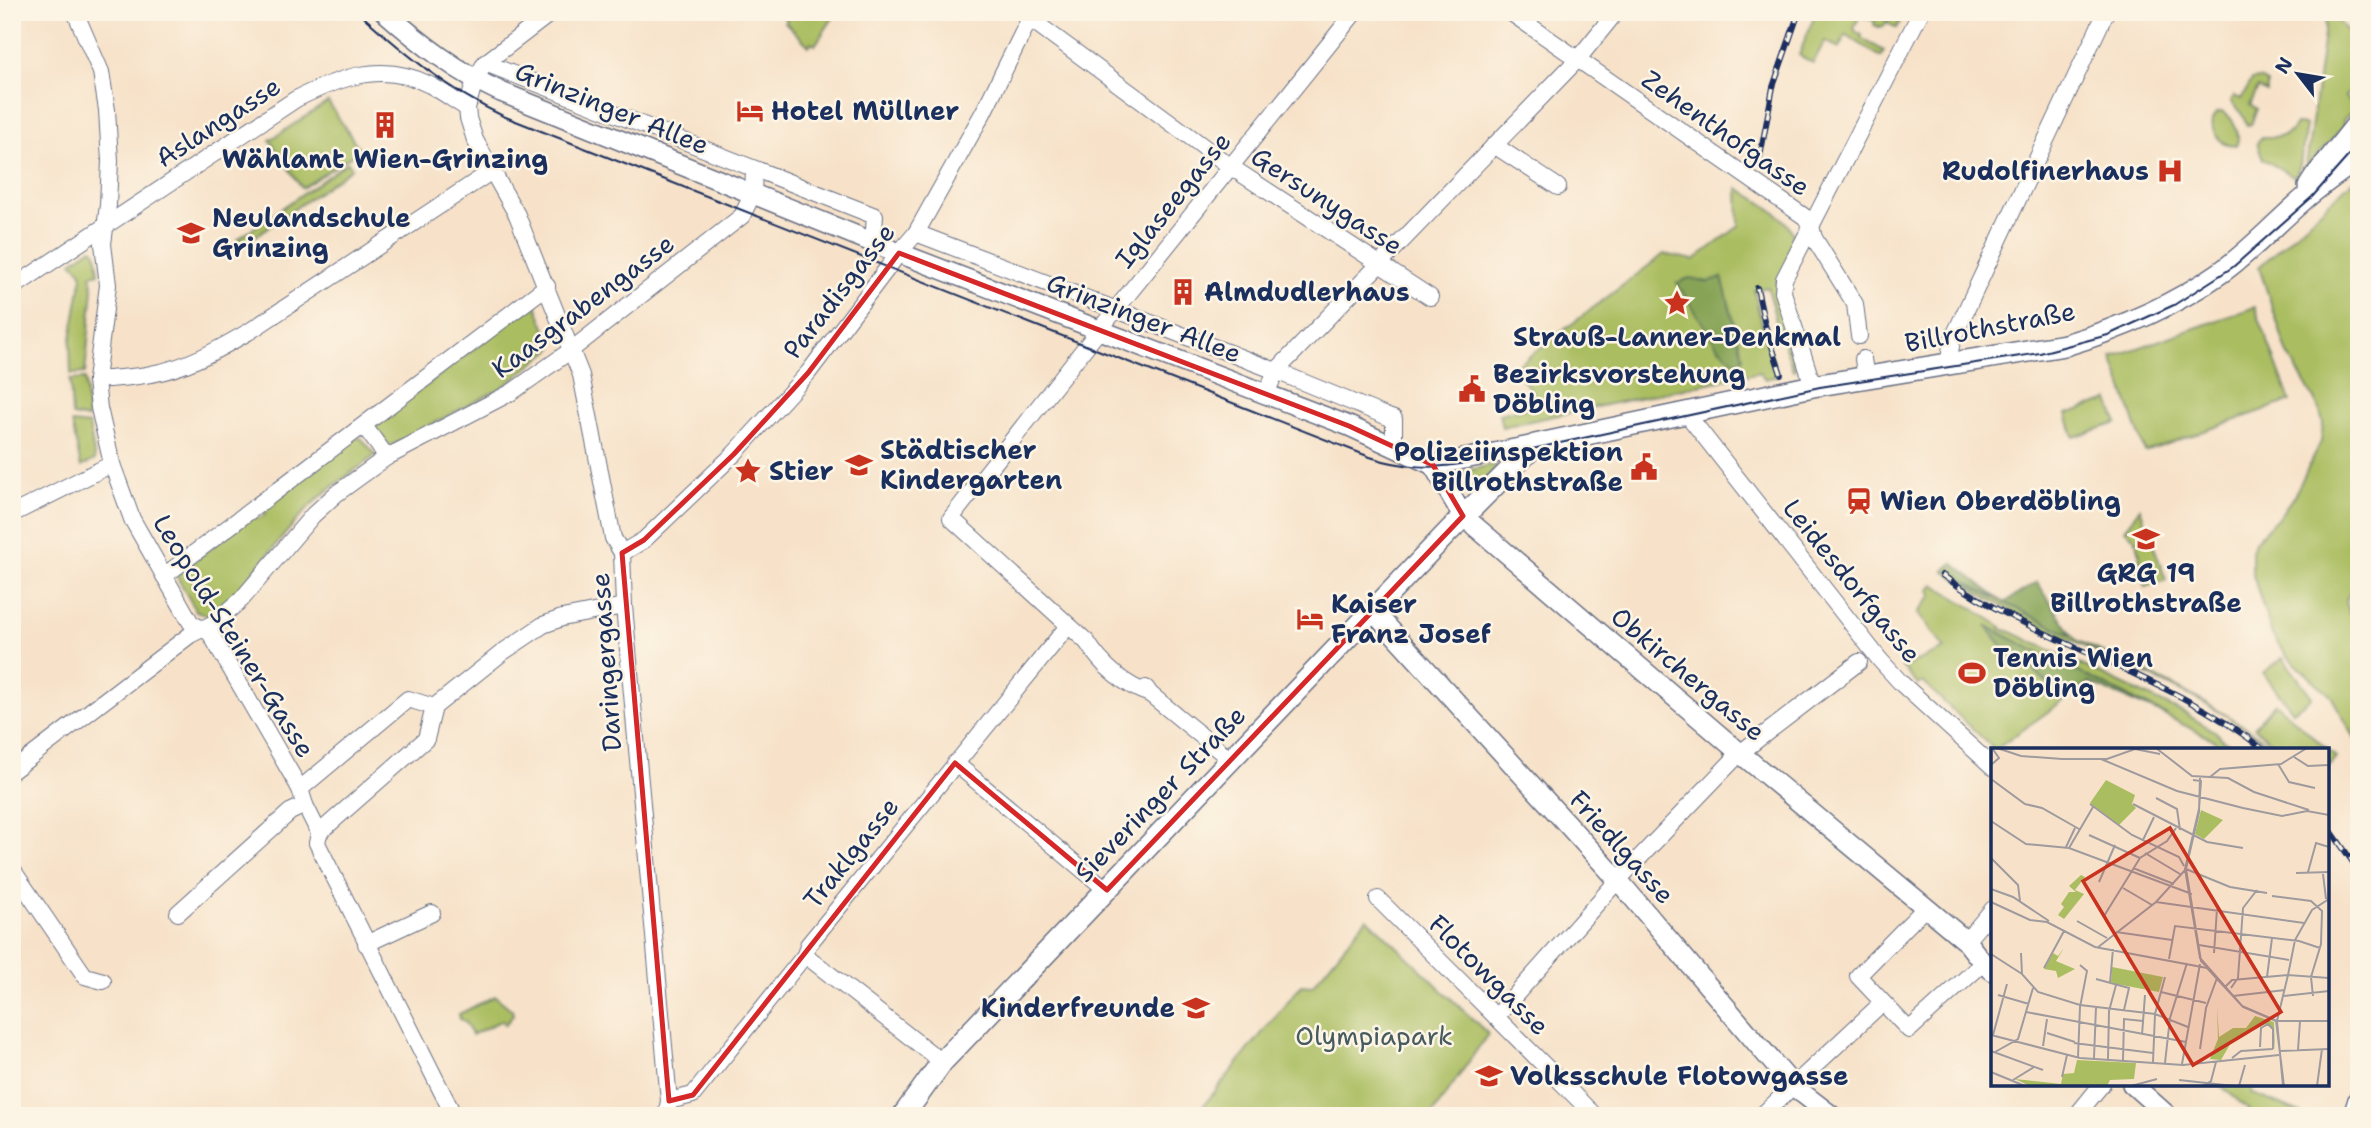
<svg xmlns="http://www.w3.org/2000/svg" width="2371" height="1128" font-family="'Shantell Sans',sans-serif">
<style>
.green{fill:#aabd60;stroke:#62765f;stroke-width:2}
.forest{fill:#87a456;stroke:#516a5a;stroke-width:2}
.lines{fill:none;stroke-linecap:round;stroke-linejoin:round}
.minor-casing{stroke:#686e83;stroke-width:18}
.tertiary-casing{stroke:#686e83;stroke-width:22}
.secondary-casing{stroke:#686e83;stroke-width:24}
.minor{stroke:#fff;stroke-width:16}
.tertiary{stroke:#fff;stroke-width:19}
.secondary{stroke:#fff;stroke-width:21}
.tram{stroke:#1b2f5e;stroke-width:2}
.rail-casing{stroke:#1b2f5e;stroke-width:6}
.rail{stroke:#fcf5e5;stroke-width:3.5;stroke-dasharray:10;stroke-linecap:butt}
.marked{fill:none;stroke:#d62828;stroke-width:5;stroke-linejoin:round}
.labels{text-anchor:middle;stroke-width:5;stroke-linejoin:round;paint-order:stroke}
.street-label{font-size:26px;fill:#1b2f5e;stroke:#fcf5e5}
.poi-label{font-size:26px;font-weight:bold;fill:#1b2f5e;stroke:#fcf5e5;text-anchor:start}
.park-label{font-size:26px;fill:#465a5f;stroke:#fcf5e5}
.inset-road{fill:none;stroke:#9f9a9e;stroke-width:2}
.view{fill:#c8321e;fill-opacity:0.15;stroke:#c8321e;stroke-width:3.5}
.inset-edge{fill:none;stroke:#1b2f5e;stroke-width:3.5}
</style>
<rect width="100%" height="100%" fill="#fcf5e5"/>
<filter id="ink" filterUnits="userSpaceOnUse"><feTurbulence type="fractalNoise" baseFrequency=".0143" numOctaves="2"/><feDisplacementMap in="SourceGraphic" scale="14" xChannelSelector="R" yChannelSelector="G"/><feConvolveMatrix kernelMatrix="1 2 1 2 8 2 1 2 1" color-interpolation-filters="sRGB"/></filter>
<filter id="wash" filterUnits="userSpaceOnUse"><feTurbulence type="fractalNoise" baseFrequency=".00686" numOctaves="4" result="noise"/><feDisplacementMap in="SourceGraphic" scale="28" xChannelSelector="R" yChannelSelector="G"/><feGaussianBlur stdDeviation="1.57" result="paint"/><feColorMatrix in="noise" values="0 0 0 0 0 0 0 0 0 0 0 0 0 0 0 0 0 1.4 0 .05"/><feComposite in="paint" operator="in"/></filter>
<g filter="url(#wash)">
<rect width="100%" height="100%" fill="#f7e2c9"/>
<g class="green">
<path d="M779 12H837L815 45 811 42 809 46 785 22 787 20Z"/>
<path d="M1816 12H1874L1888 20 1896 16 1901 19 1897 28 1886 22 1883 27 1880 26 1879 27 1874 25 1875 21 1860 16 1854 27 1856 32 1862 35 1861 38 1884 51 1881 57 1846 35 1839 48 1825 41 1813 63 1799 55Z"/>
<path d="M2327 12H2330L2359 44V84L2345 96 2355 108 2343 120 2344 127 2306 167Z"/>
<path d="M2260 79 2267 83V92L2258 88 2250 105 2257 109 2251 124 2247 125 2240 111 2231 101 2234 96 2241 99 2252 80Z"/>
<path d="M328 102 360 150 302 188 270 140Z"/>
<path d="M2222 112C2234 117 2242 135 2236 146 2219 146 2205 127 2217 113Z"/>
<path d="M2296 124 2306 125 2300 165 2295 177 2263 159 2257 143 2262 137C2276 137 2290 138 2296 124Z"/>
<path d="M348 162 352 168 242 246 238 239Z"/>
<path d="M2359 175V577L2345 601 2349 613 2359 623V746L2331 696 2288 657 2272 635 2252 572V551L2255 541 2281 514 2295 494 2321 442 2323 423 2320 411 2314 399 2287 352 2259 267Z"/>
<path d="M1738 188C1757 200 1801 222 1794 249 1791 260 1782 272 1776 283L1798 358 1793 361 1796 369 1793 370 1776 321 1768 287 1754 290 1762 326 1777 376 1765 379 1760 372 1502 427 1499 414 1541 404 1514 368 1664 254 1694 260 1739 226Z"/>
<path d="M92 248 96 252 99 273 91 275 93 289 85 373 71 374 70 344 82 277 80 270 72 262Z"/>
<path d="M535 302 553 348 503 387 393 445H388L375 428 382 419Z"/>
<path d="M2255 307 2290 401 2145 452 2112 357Z"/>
<path d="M85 379 88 419 72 416 70 380Z"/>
<path d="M2109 400 2117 423 2074 437 2067 414Z"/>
<path d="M72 423 89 425 95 460 81 467Z"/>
<path d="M356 438H361L376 455C353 472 327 488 308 508 274 544 248 585 209 616L196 611 178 579 177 574 252 517 260 518 265 514 268 505Z"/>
<path d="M1495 464 1497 467 1472 493 1464 492 1457 478 1458 473Z"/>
<path d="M2140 508 2166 580 2146 587 2142 576 2135 578C2142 559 2143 542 2125 530Z"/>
<path d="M1944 571 2005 603 2073 636 2076 640C2146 672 2215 702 2277 750H2274C2230 712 2177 689 2125 665 2063 637 2001 610 1944 571Z"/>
<path d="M1934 584 2002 627 2001 629 2009 631 2184 713 2216 732 2223 740 2241 750H2220L2214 740 1988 627 2014 660 2020 656 2064 700 1995 750 1923 682 1918 685 1902 667 1945 649 1918 613 1932 595 1930 590Z"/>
<path d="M2283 658 2312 697 2293 711 2263 673Z"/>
<path d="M2275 703 2336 757 2327 768V750H2280L2254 727Z"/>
<path d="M1367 918 1488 1034 1431 1116H1195L1301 985 1312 986Z"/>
<path d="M495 996 512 1010 513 1015 505 1025 502 1020 472 1035 465 1022 460 1019 459 1014Z"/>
<path d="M2219 1084H2255L2251 1093 2303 1114 2302 1116H2244L2249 1110Z"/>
</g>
<g class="forest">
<path d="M1722 277 1743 357 1742 360 1735 362 1718 347 1677 283 1689 278 1708 282Z"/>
<path d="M1953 563 2004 603 2037 582 2073 636 2005 603 1944 571Z"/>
<path d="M1986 626 2167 716 2089 683 2064 700 2021 656 2014 660Z"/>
</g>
</g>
<g filter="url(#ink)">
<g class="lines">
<defs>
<g id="minor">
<path d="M75 12 101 72 107 110 110 161 108 205 103 244 108 285 96 380 99 408 112 464 132 519 191 623 210 633 300 789 305 805 319 833 317 843 454 1116"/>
<path d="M552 12 485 63 475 80 467 108 468 118 475 140 517 215 581 375 613 538 622 553 624 606 669 1101 666 1116"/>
<path d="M1510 12 1805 217 1811 226 1814 238 1855 304 1859 336"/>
<path d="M1029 18 1231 167 1430 297"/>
<path d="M485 63 875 216 873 242"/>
<path d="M1494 145 1558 187"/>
<path d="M916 233 1276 371 1388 417 1394 419V447"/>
<path d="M12 288 296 99C341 77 382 61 430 85 443 92 455 101 467 108"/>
<path d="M1863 359 1866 378"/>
<path d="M1948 366 1952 340 2106 12"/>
<path d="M96 380C114 378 133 378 151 374 187 368 219 349 250 331L492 171"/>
<path d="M1813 386 1783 292 1784 279 1921 12"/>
<path d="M1266 394 1276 371 1577 60 1616 12"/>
<path d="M1686 413 1880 660 1901 683 1993 767"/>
<path d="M364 426 387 457"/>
<path d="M12 514 112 464"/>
<path d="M622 553 644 540 734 454 808 373 899 253 916 233 983 113 1033 12"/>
<path d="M164 576 547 286"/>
<path d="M1146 688 1150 694 1231 760"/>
<path d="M1150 694C1125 686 1101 665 1087 642L951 518 1080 354 1355 12"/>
<path d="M955 763 1107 890"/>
<path d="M12 771 190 635 214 623 241 600 313 515 336 494 387 457 512 392 570 351 742 216 753 193 754 169"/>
<path d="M300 789 408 699 434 707"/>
<path d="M319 833 426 739 434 707 503 652 543 625 562 618 624 606"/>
<path d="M12 869 85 976 103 981"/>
<path d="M1378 899 1595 1116"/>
<path d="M1925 908 1858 976 1909 1030 1983 963"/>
<path d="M178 913 290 812 305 805"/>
<path d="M1966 941 1993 909"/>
<path d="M366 944 432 913"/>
<path d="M805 955 942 1062"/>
<path d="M1496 1017 1618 880 1740 753 1859 662"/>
<path d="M669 1101 693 1095 805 955 808 945 1068 626"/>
<path d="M1761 1116 1882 1003"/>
<path d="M2076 1116 2102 1084"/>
</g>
<g id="tertiary">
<path d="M385 12C421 44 457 72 501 92L899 253 1349 426 1433 465 1535 445"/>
<path d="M1433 465 1463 516 1740 753 1966 941 1983 963 1993 971"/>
<path d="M1373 611 1618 880 1793 1086 1832 1116"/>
<path d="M2132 1084 2168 1116"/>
</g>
<g id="secondary">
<path d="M2309 187 2316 176 2359 122"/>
<path d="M903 1116 942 1062 1449 531 1535 445 1813 386 2065 345C2119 329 2173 306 2220 273 2251 251 2275 224 2304 199 2321 184 2341 171 2359 157"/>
<path d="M2354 1116 2359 1100"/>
</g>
</defs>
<use href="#minor" class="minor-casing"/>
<use href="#tertiary" class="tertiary-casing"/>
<use href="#secondary" class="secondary-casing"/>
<use href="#minor" class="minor"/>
<use href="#tertiary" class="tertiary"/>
<use href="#secondary" class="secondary"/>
<path class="tram" d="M358 12C404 53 448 90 503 116L1370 457C1403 468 1433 469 1467 463L1820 387 2040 353 2108 335 2174 305 2233 267 2312 197 2359 144"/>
<defs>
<g id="rail">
<path d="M1760 157 1773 87 1799 12"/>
<path d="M1757 288 1765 325 1781 374"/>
<path d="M1942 575C2042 646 2167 673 2264 750"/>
<path d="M2327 825 2359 871"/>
</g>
</defs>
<use href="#rail" class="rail-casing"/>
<use href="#rail" class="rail"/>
</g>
</g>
<path class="marked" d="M899 253 1349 426 1433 465 1463 516 1107 890 955 763 693 1095 669 1101 622 553 644 540 734 454 808 373Z"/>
<defs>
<symbol id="hotel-bare" viewBox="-9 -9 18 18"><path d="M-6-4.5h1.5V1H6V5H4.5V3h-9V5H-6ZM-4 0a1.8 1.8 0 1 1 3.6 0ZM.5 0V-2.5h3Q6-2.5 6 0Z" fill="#c8321e" stroke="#fcf5e5" stroke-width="2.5" paint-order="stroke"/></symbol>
<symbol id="building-bare" viewBox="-9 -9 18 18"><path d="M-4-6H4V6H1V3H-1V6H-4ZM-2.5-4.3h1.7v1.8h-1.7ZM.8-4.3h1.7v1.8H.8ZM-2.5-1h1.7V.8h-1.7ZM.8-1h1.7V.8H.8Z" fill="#c8321e" stroke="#fcf5e5" stroke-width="2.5" paint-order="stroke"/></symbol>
<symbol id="hospital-bare" viewBox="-9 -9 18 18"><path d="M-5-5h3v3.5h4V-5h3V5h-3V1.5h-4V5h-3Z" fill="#c8321e" stroke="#fcf5e5" stroke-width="2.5" paint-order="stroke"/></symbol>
<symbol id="school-bare" viewBox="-9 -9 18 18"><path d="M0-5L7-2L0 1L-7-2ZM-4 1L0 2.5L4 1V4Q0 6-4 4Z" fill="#c8321e" stroke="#fcf5e5" stroke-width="2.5" paint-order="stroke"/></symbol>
<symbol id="sight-bare" viewBox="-9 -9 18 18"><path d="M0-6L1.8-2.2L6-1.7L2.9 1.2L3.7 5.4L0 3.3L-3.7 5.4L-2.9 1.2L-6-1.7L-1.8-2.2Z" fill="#c8321e" stroke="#fcf5e5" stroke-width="2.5" paint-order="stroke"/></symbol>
<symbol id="civic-bare" viewBox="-9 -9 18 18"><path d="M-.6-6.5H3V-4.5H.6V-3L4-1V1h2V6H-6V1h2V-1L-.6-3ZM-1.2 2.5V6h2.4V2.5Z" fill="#c8321e" stroke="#fcf5e5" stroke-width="2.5" paint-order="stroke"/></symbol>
<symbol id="station-bare" viewBox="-9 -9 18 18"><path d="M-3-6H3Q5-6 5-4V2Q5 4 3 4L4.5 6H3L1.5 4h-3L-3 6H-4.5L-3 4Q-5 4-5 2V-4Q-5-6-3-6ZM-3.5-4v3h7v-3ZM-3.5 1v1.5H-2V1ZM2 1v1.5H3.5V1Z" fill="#c8321e" stroke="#fcf5e5" stroke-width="2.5" paint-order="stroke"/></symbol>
<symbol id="stadium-bare" viewBox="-9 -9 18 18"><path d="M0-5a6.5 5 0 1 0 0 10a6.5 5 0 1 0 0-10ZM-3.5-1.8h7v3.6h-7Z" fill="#c8321e" stroke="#fcf5e5" stroke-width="2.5" paint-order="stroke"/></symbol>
</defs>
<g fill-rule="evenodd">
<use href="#hotel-bare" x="731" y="92" width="38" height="38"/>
<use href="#building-bare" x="366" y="106" width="38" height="38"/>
<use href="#hospital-bare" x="2151" y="152" width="38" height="38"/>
<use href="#school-bare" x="172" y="214" width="38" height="38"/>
<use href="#building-bare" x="1164" y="273" width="38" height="38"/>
<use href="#sight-bare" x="1658" y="284" width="38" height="38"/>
<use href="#civic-bare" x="1453" y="370" width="38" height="38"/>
<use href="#school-bare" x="840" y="446" width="38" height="38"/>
<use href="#civic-bare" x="1625" y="448" width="38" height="38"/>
<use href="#sight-bare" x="729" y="452" width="38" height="38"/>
<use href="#station-bare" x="1840" y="482" width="38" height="38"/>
<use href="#school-bare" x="2127" y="520" width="38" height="38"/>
<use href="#hotel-bare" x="1291" y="600" width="38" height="38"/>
<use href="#stadium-bare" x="1953" y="654" width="38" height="38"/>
<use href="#school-bare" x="1177" y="989" width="38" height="38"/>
<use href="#school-bare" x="1470" y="1057" width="38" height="38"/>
</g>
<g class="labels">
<g class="street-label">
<text transform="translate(612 108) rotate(22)" y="9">Grinzinger Allee</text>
<text transform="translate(218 122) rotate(-33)" y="9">Aslangasse</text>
<text transform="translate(1726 133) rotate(35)" y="9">Zehenthofgasse</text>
<text transform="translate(1173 200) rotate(-51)" y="9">Iglaseegasse</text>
<text transform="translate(1327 201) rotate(33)" y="9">Gersunygasse</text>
<text transform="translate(839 291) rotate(-52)" y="9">Paradisgasse</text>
<text transform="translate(583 306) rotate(-37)" y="9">Kaasgrabengasse</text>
<text transform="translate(1144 318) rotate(21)" y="9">Grinzinger Allee</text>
<text transform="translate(1990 327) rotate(-11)" y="9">Billrothstraße</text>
<text transform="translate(1852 581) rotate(51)" y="9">Leidesdorfgasse</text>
<text transform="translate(234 636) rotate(58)" y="9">Leopold-Steiner-Gasse</text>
<text transform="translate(606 662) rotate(-94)" y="9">Daringergasse</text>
<text transform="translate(1688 674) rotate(40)" y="9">Obkirchergasse</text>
<text transform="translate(1160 794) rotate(-46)" y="9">Sieveringer Straße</text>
<text transform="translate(1622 847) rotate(48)" y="9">Friedlgasse</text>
<text transform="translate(851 853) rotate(-51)" y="9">Traklgasse</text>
<text transform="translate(1489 975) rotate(45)" y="9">Flotowgasse</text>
</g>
<g class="poi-label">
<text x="771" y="120">Hotel Müllner</text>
<text x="385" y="168" text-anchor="middle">Wählamt Wien-Grinzing</text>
<text x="2149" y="180" text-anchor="end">Rudolfinerhaus</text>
<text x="212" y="227">Neulandschule<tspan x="212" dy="30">Grinzing</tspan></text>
<text x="1204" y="301">Almdudlerhaus</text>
<text x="1677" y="346" text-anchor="middle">Strauß-Lanner-Denkmal</text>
<text x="1493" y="383">Bezirksvorstehung<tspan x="1493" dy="30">Döbling</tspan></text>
<text x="880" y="459">Städtischer<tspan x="880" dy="30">Kindergarten</tspan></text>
<text x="1623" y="461" text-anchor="end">Polizeiinspektion<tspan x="1623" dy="30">Billrothstraße</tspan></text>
<text x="769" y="480">Stier</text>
<text x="1880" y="510">Wien Oberdöbling</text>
<text x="2146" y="582" text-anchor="middle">GRG 19<tspan x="2146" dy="30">Billrothstraße</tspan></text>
<text x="1331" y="613">Kaiser<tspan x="1331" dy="30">Franz Josef</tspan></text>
<text x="1993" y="667">Tennis Wien<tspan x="1993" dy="30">Döbling</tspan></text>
<text x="1175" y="1017" text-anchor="end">Kinderfreunde</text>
<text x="1510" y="1085">Volksschule Flotowgasse</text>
</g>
<g class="park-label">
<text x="1374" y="1045">Olympiapark</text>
</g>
</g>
<g transform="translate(1991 748)">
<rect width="338" height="338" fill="#f7e2c9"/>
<path d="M115 32 144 47 141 56 145 60 128 77 99 55ZM210 62 232 72 213 91 204 86ZM90 127 94 129 84 142 93 146 73 171 67 167 73 159 70 156 78 144H85L78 138ZM73 200 65 213 84 221 67 230 65 223 53 221 62 205 67 208ZM121 219 172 229 168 244 120 235ZM226 258 228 289 242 280H255L264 268 283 274 284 305 282 282 275 276 242 291 230 312 219 311 227 291ZM86 312 145 315 143 331 119 332 116 338H39L24 331 70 336 72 326 83 325Z" fill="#aabd60"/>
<path class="inset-road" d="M6 0 30 8 71 11H116L144 1 169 6M165 0 201 28 237 30 263 44 318 62M303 9 317 18 338 17M110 11 186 43 252 60 291 68 316 63 338 67M287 16 298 34 324 40M0 17 8 10 1 0M219 29 229 21 290 16 316 0M209 30 208 64 195 121 210 213 215 218M0 31 34 56 51 60 88 81M202 32 210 33 208 61 194 121 209 210 252 259 285 273 293 338M165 50 186 61 189 82M99 56 141 87 188 109 193 118M142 56 216 94 252 100M0 73 35 96 78 100 201 146M98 87 149 110M152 92 163 69M75 99 84 80M78 100 102 59M154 105 189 126M0 110 27 137 29 153M142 120 183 136M195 121 239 139 276 145M317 124 325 95 338 99M305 125 338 124M332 126 335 151M108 134 124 97M132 140 161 157M0 141 22 149 58 173M281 148 320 153 331 163 330 196 320 229 322 248M0 154 39 172 56 174 104 199 216 220 251 258 286 273M165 154 313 175M113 168 149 110 176 93 185 80M86 173 116 190M125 184 181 192M208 197 298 212M106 200 165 154 195 121M30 205 31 226M223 205 226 161M0 206 31 226 47 244 89 257 164 266 197 279M178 211 184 178 308 193 329 200M53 220 73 183M276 229 281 190M105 231 138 240 133 262M119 235 122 201M234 239 241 232 297 227 304 192 321 162 338 151M240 240 247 230 252 160 266 142M170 244 215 255M7 247 38 256M242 248 294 242M293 248 338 243M35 264 195 294M286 273H338M56 285 84 294M0 287 89 310 192 317 288 307M2 287 16 236M151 287 154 247M83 295 162 305M52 298 56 271M269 299 270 280 277 276 282 281V301M209 301 215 260 226 230M307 302 309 273M0 303 52 322M288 303 338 301M4 304 27 291 42 240M87 309 89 259 96 223 89 217M103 310 105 259M241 310 250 303 282 301M117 311 118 263 125 237M132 312 133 271 152 273M162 314 164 266 174 229M174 315 179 270 196 215M191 316 209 216M0 324 34 338M71 329 76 307M22 332 43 319M188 332 243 338M140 338 166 331M212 338 220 333 225 314M248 338 254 317M292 338 286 273 297 227 338 230M326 338 331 301"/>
<path class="view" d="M179 80 290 264 202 317 92 133Z"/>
<rect width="338" height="338" class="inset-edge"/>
</g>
<rect width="2371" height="1128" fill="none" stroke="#fcf5e5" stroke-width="42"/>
<g transform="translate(2298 74) rotate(301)" stroke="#fcf5e5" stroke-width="5" paint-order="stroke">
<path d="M0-5L12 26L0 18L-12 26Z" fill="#1b2f5e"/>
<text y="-10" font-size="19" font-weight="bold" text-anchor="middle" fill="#1b2f5e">N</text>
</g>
</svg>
